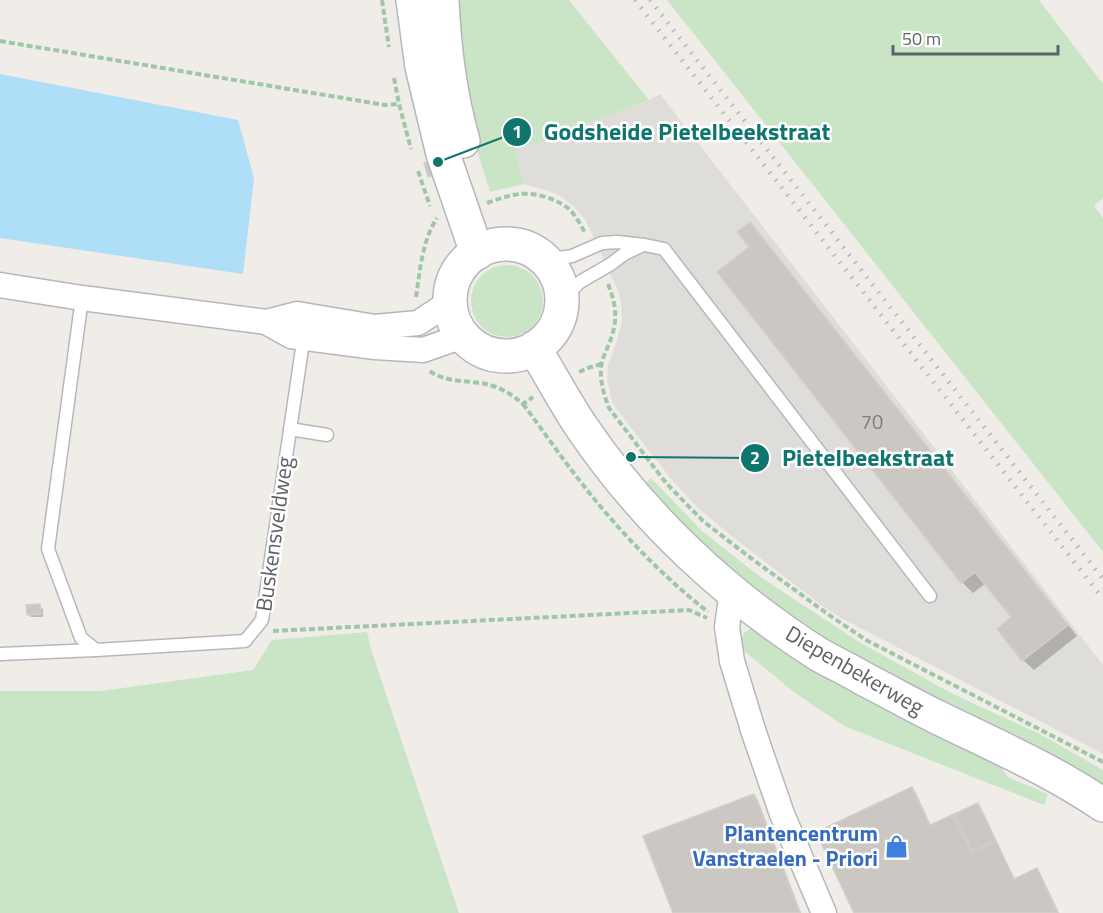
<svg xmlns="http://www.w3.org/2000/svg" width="1103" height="913" font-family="'Titillium Web',sans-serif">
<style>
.industrial{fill:#dfddda}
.green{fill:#c9e5c6}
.water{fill:#afdef9}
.shadow{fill:#0003}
.building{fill:#cbc8c4;stroke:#d4cfc6;stroke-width:1.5}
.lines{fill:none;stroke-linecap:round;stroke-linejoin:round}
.service-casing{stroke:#b5b8bb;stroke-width:15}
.minor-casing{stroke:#b5b8bb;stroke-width:27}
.secondary-casing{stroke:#b4b7bb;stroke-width:36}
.path{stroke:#a0c6a8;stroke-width:4;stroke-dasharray:6 3;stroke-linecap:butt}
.service{stroke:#fff;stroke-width:12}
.minor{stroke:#fff;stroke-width:24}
.secondary{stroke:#fff;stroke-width:33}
.rail{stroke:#b5b6b7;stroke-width:4.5;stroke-dasharray:1.5 8;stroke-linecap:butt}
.labels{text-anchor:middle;stroke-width:5;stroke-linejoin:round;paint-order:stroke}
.number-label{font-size:20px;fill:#7a7c7e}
.street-label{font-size:22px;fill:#5f6367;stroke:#fff}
.shop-label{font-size:22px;font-weight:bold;fill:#366cbe;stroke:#fff;text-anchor:end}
.leader{fill:none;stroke:#0f766e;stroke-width:2}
.callout-dot{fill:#0f766e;stroke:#fff;stroke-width:2}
.mark-label{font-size:18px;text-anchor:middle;font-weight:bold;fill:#fff}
.callout-label{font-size:24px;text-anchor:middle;font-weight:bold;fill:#0f766e;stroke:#fff;stroke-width:5;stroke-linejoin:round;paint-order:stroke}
</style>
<rect width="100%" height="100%" fill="#f0ede8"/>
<path class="industrial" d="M660 94 1103 665V754L841 618 824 607 739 542 698 508 672 480 621 415 612 402 607 380 608 365 616 343 622 322 621 300 616 286 585 219 573 206 562 197 551 192 524 184 515 151 649 100Z"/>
<g class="green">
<path d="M456 0H569L649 100 515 151 524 184 490 192 473 137Z"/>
<path d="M667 0H1039L1103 84V198L1094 206 1103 218V552Z"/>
<circle cx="507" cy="301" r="36"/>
<path d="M651 478 702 531 759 576 859 642 953 694 1040 734 1103 770V788L842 650 786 616 719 564 643 486Z"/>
<path d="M752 628 994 758 1008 777 1048 794 1044 805 844 726 795 693 744 651 740 640 745 632Z"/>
<path d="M367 632 371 649 459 913H0V691H101L253 670 272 640Z"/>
</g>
<path class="water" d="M0 74 238 120 254 178 243 274 0 238Z"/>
<g class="shadow">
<path d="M750 224 760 234 1077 636 1034 670 1023 660 1013 617 986 583 973 593 962 582 719 272 751 248Z"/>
<path d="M39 606 43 609V617H31L28 614Z"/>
<path d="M912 788 915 791 931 826 978 805 981 808 1015 880 1037 870 1040 873 1059 913H856Z"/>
<path d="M754 795 757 798 801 913H674Z"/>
</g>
<g class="building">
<path d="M430 161 434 175 428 177 424 163Z"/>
<path d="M750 222 1068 625 1022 661 997 629 1011 617 975 572 961 583 717 272 749 247 737 232Z"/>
<path d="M629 450 637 460 633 464 625 454Z"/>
<path d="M40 604 41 614 27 615 26 605Z"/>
<path d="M912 787 930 825 954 814 972 852 996 841 1014 879 1037 868 1058 913H854L816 832Z"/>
<path d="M754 794 800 913H673L643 836Z"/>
<path d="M978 803 996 841 972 852 954 814Z"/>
</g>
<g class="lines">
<defs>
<g id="service">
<path d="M546 260 572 256 602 243 617 242 645 245 664 249 930 596"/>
<path d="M82 298 48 549 81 638 96 650 245 641 262 620 304 335"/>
<path d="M562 300 580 282 611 264 624 254 643 245"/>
<path d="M290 429 327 435"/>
<path d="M0 654 96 650"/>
</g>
<g id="minor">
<path d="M0 285 82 298 266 322 297 314 375 327 418 323 450 302"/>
<path d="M266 322 291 336 375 347 423 350 463 336"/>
<path d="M732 591 727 627 732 661 754 733 782 814 824 913"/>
</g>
<g id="secondary">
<path d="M413 0 422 67 443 154 477 253"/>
<path d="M442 0C444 47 450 95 463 141"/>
<circle cx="506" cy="300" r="56"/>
<path d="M534 348C551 375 565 403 583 429 644 519 727 596 818 654 834 663 851 671 866 680 890 692 914 706 939 718 994 745 1052 770 1103 805"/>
</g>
</defs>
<use href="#service" class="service-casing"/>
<use href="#minor" class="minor-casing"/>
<use href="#secondary" class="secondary-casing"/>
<g class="path">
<path d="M382 0 389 47"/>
<path d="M0 41 385 105 399 104"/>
<path d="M394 78 399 104 411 149"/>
<path d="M418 171 430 206"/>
<path d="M487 203C498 199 509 195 520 194 535 192 557 199 569 209 576 216 581 225 585 233"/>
<path d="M608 284C617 307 618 321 609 344 606 351 602 359 601 367 600 382 604 395 609 408L666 483 703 521 748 556 832 617 866 640 1103 762"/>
<path d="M416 297C420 271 422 241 437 218"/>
<path d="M430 371C444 383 472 380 490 385 503 389 513 395 523 404L533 397"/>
<path d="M579 372 588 368 601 364"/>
<path d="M523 404C542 429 560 456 580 481 617 529 660 574 708 612"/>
<path d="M273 631 689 610 707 618"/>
</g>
<use href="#service" class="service"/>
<use href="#minor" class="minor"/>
<use href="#secondary" class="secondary"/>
<g class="rail">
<path d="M635 0 1103 599"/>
<path d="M650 0 1103 579"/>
</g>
</g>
<defs>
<symbol id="shop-bare" viewBox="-9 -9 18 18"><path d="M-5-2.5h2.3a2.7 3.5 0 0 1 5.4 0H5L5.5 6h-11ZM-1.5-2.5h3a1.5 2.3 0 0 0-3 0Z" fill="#3f7fe0" stroke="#fff" stroke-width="2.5" paint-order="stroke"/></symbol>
</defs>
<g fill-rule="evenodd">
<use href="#shop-bare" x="880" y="830" width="33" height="33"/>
</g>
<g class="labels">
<g class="number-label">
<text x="872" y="429">70</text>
</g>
<g class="street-label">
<text transform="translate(274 534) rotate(-82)" y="8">Buskensveldweg</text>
<text transform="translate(855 670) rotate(30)" y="8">Diepenbekerweg</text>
</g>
<g class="shop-label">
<text x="878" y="841">Plantencentrum<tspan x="878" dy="25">Vanstraelen - Priori</tspan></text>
</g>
</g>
<path class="leader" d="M438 162L517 132M631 457L755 458"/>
<g class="callout-dot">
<circle cx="438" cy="162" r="6"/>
<circle cx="631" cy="457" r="6"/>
<circle cx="517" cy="132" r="15"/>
<circle cx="755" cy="458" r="15"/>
</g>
<g class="mark-label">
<text x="517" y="138">1</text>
<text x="755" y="464">2</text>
</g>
<g class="callout-label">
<text x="687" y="140">Godsheide Pietelbeekstraat</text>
<text x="868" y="466">Pietelbeekstraat</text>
</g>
<path d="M893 45v9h165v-9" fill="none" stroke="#5f6367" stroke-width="3"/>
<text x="902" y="45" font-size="18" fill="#5f6367" stroke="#ffffff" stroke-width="4.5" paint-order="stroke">50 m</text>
</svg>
